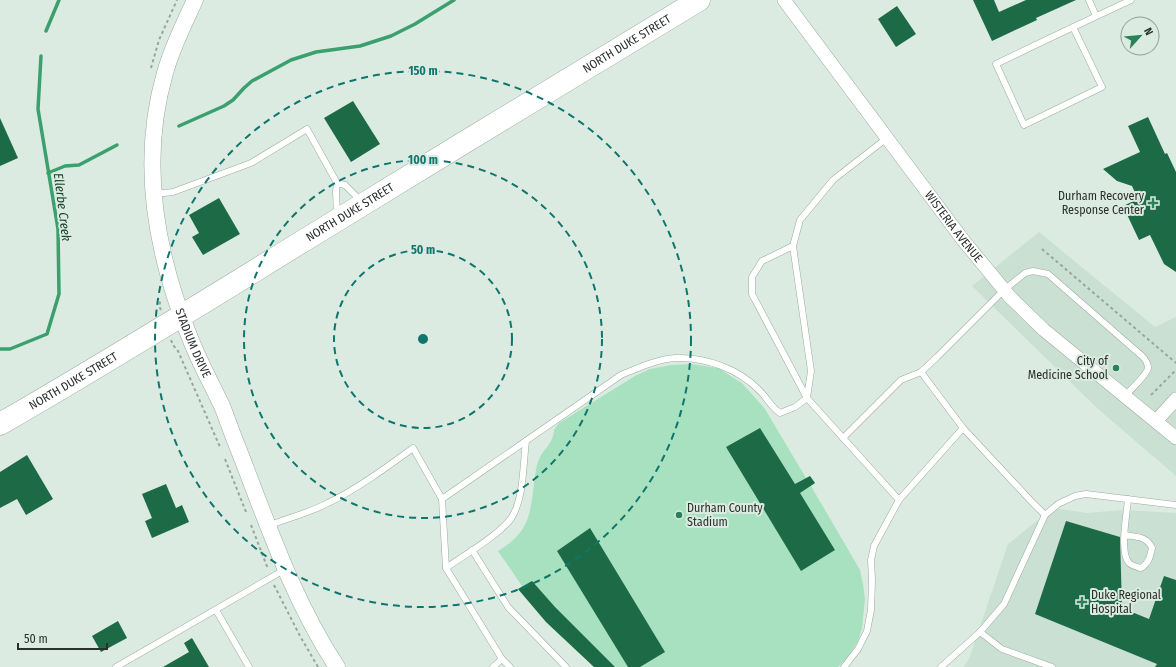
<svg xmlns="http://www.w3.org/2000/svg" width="1176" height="667" font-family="'Fira Sans Condensed',sans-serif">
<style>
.built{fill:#cae0d3}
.pitch{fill:#a8e1bf}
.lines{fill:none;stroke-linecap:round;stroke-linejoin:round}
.stream{stroke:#3ca06e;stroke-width:3.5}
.building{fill:#1d6b46}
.service-casing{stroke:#9caba1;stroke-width:7}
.minor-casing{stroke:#9caba1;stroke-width:14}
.tertiary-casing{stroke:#9caba1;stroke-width:17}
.trunk-casing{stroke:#9caba1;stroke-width:23}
.path{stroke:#98a49d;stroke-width:2;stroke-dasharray:3 3;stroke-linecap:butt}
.service{stroke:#fff;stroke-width:6}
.minor{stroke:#fff;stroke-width:13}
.tertiary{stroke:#fff;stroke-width:16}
.trunk{stroke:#fff;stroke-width:22}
.ring{fill:none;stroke:#0f766e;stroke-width:2;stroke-dasharray:7 5}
.poi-dot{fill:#298257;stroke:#dbebe1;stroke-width:1.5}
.labels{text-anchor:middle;stroke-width:4;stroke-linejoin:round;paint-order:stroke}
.street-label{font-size:12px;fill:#2a302c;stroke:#dbebe1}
.poi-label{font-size:12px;fill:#2a302c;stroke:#dbebe1;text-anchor:end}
.water-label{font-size:13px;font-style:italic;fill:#1a432d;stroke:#dbebe1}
.centre{fill:#0f766e;stroke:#dbebe1;stroke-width:2}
.ring-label{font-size:12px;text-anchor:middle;font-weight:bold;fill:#0f766e;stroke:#dbebe1;stroke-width:4;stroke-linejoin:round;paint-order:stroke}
</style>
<rect width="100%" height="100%" fill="#dbebe1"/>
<g class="built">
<path d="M1039 232 1155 327 1176 317V476L1098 409 972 286Z"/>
<path d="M1053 508 1087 513 1123 510 1176 513V667H963L969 659 1008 544Z"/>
</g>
<path class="pitch" d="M691 364 718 368 742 383 765 409 806 478 810 476 815 483 811 486 860 570 863 584 865 599 862 628 858 641 848 657 838 667H594L546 622 518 589 522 586 498 551C528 533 530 517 534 484 535 476 536 465 540 457 543 451 549 446 552 439 555 431 552 431 559 423L635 376 650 369 671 365Z"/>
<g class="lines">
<g class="stream">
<path d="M46 31 59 0"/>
<path d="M179 126 224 106 233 100 244 88 252 81 291 60 316 52 360 46 391 36 415 24 454 0"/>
<path d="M48 173 65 166 79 165 117 145"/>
<path d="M0 349H10L47 334 59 294 58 229 38 109 41 56"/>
</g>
</g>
<g class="building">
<path d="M973 0H994L999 12 1026 0H1076L1036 18 1037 20 992 41Z"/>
<path d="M897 6 916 34 896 47 878 19Z"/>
<path d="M353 101 380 144 351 162 324 118Z"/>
<path d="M1148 117 1165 154 1167 153 1176 172V272L1164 264 1150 235 1139 240 1123 206 1138 199 1132 186 1117 181 1103 169 1140 152 1128 126Z"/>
<path d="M0 118 18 158 0 166Z"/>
<path d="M219 198 240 234 203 255 192 237 199 233 189 215Z"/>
<path d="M760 428 795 484 810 476 815 483 800 493 835 550 801 571 726 447Z"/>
<path d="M27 455 53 499 26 515 17 499 0 508V472Z"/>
<path d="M166 484 176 508 182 505 189 522 152 538 145 521 152 518 142 494Z"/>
<path d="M1066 521 1120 537 1122 608 1149 619 1164 576 1176 580V667H1155L1157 664 1035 614Z"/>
<path d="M590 528 665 652 640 667H628L557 551Z"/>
<path d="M532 581 555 607 615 667H594L546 622 518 589Z"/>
<path d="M118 621 127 638 101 652 92 636Z"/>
<path d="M192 638 209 667H163L189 652 184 643Z"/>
</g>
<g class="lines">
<defs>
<g id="service">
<path d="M1089 0 1096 16"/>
<path d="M1073 27 1102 87 1024 125 996 64C1041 42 1086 21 1131 0"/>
<path d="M337 183 345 185 361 201"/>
<path d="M155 194 173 192 251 163 307 129 337 183 336 191 337 215"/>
<path d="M793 246 811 371 807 398 752 294V277L762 261 793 246 800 220 833 180 887 138"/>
<path d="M963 428 1030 500 1045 515"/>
<path d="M843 438 901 380 921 372"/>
<path d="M442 499 621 375C638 368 657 359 676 358 706 357 739 369 760 391 768 399 770 406 780 413L795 407 807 398 899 500 874 546 871 560 872 580 871 610 867 631 858 649 844 667"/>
<path d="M899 500 963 428 921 372 937 357 1004 290 1025 273 1033 271 1048 274 1142 356C1145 359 1148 363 1148 368 1147 375 1130 390 1125 396"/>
<path d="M268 526C288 518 309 513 328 503 357 489 387 467 413 448L442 499 446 568 502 659 510 667"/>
<path d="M1125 535C1136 537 1147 536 1152 548 1150 557 1149 563 1141 568 1137 567 1132 566 1129 563 1119 552 1127 514 1128 499"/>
<path d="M472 550 508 607 566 667"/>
<path d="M446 568C464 555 501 534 512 517 524 497 523 464 526 441"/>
<path d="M216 610 249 667"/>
<path d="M980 632 1002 649 1052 667"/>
<path d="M116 667 284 570"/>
<path d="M493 667 502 659"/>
<path d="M941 667 980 632 1004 604 1045 515 1058 504 1075 496 1086 494 1176 505"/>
</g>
<g id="minor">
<path id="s1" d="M784 0 963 240 1010 297 1044 330 1176 438"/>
<path d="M1156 421 1176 399"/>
</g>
<g id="tertiary">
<path id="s2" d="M195 0C184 24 172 47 165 73 139 162 156 254 190 338 199 361 211 383 222 406 227 418 231 431 236 443 266 519 292 599 337 667"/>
</g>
<g id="trunk">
<path id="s3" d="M0 424C122 354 242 278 362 205 474 136 587 68 699 0"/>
</g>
</defs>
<use href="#service" class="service-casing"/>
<use href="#minor" class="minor-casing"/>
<use href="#tertiary" class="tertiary-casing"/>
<use href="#trunk" class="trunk-casing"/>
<g class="path">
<path d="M151 68 159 40 177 0"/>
<path d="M1042 249 1176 363"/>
<path d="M161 310 159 306 161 299"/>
<path d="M171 340 173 345 178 351 220 447"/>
<path d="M1151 395 1176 370"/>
<path d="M225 459 246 512"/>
<path d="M251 525 268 569"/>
<path d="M274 585 300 636 318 667"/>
</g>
<use href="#service" class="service"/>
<use href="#minor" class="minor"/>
<use href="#tertiary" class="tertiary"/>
<use href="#trunk" class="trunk"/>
</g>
<g class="ring">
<circle cx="423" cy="339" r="89"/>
<circle cx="423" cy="339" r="179"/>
<circle cx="423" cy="339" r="268"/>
</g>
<g class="poi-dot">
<path d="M1151 197h4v4h4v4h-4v4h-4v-4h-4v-4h4z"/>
<circle cx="1116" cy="368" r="4"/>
<circle cx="679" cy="515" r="4"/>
<path d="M1080 596h4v4h4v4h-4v4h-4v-4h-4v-4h4z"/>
</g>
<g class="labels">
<g class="street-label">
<text dy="4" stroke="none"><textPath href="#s3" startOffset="733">NORTH DUKE STREET</textPath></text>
<text dy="4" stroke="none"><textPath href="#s3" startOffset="409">NORTH DUKE STREET</textPath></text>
<text dy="4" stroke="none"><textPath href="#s1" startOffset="283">WISTERIA AVENUE</textPath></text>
<text dy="4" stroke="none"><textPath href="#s2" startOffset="356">STADIUM DRIVE</textPath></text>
<text dy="4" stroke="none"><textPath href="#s3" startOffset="85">NORTH DUKE STREET</textPath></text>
</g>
<g class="poi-label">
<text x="1144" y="200">Durham Recovery<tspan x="1144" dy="14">Response Center</tspan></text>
<text x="1108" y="365">City of<tspan x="1108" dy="14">Medicine School</tspan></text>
<text x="687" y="512" text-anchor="start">Durham County<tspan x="687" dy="14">Stadium</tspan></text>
<text x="1091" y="599" text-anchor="start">Duke Regional<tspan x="1091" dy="14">Hospital</tspan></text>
</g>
<g class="water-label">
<text transform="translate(63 207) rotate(83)" y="5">Ellerbe Creek</text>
</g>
</g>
<circle cx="423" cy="339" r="6" class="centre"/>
<g class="ring-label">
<text x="423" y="75">150 m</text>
<text x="423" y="164">100 m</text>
<text x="423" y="254">50 m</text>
</g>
<g transform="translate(1140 36) rotate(63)"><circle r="19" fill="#dbebe1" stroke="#94a099"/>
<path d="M0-3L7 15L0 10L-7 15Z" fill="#298257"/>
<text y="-6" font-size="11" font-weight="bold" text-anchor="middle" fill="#2a302c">N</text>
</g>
<path d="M18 643v6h89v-6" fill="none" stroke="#2a302c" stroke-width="2"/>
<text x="24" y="643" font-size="12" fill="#2a302c" stroke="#dbebe1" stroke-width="3" paint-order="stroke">50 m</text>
</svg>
